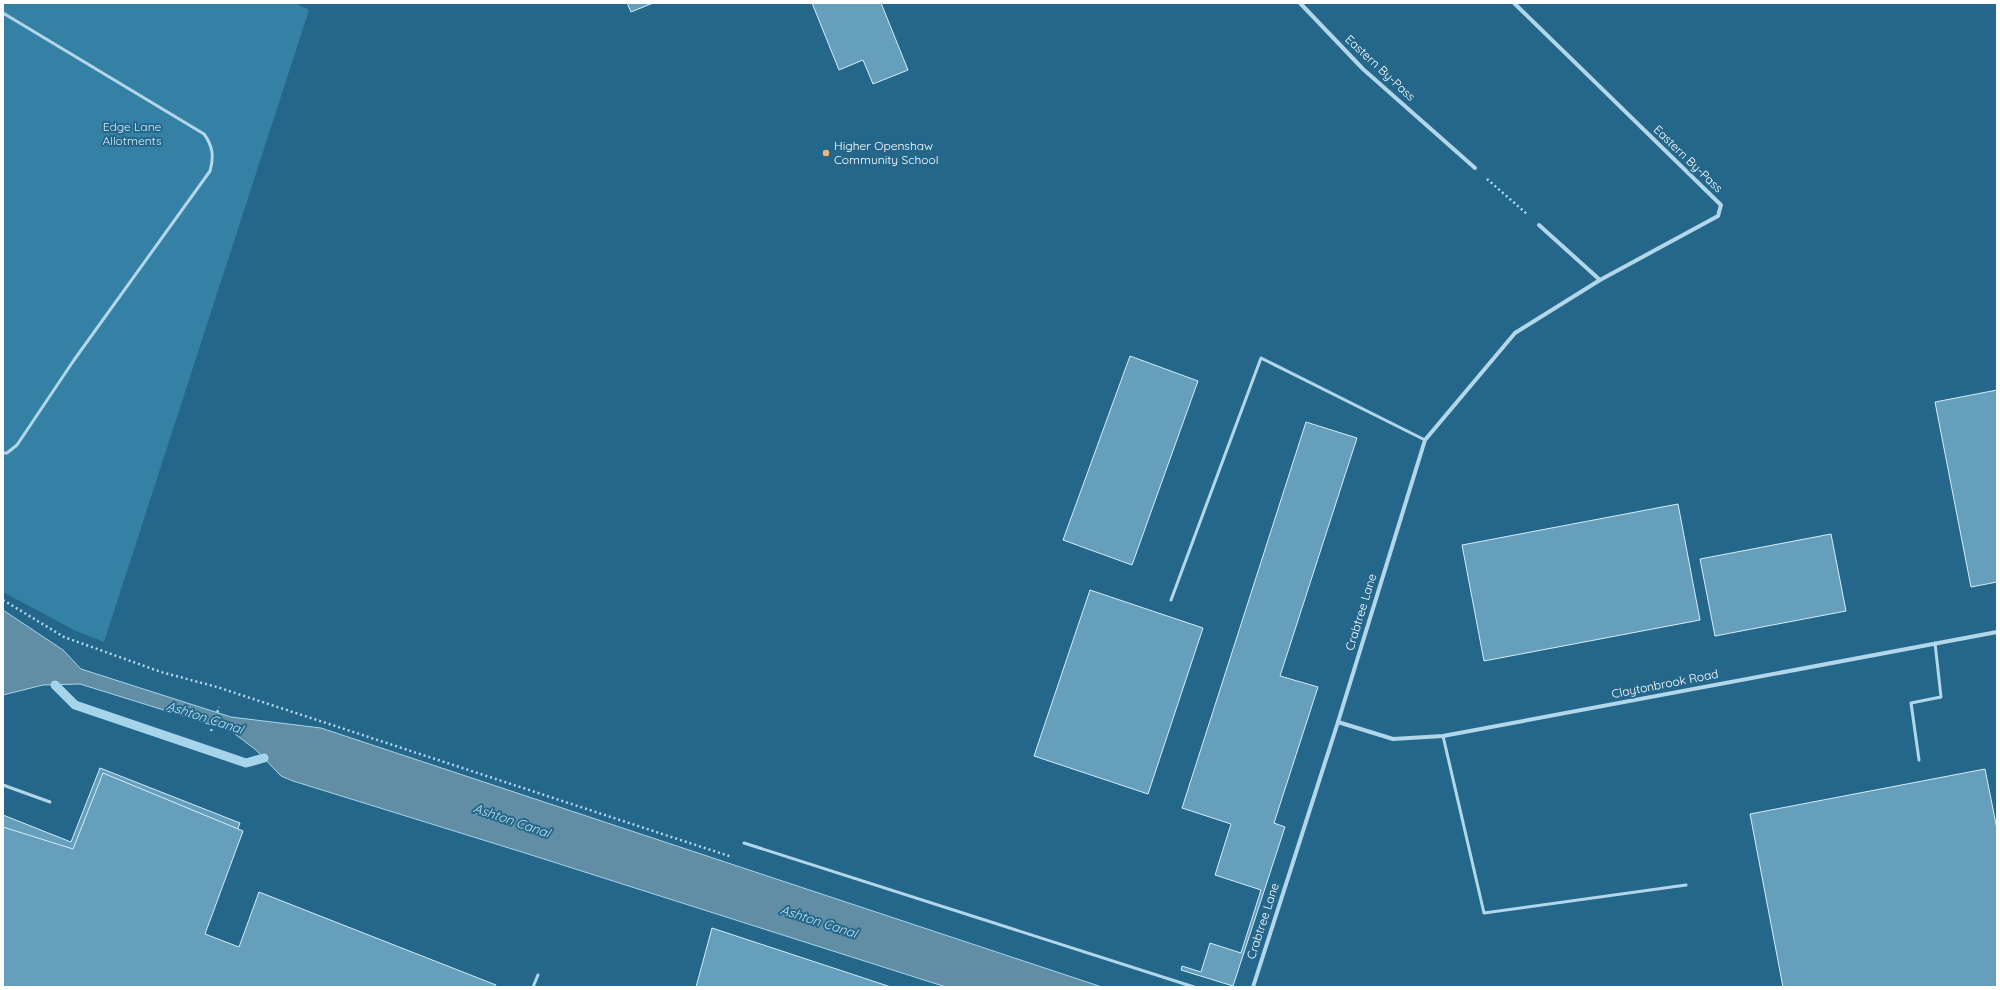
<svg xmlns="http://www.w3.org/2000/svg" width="2000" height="990" font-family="Quicksand,sans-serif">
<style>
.green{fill:#3581a5}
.water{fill:#618ea5;stroke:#a6d5eb}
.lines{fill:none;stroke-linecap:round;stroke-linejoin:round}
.stream{stroke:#a6d5eb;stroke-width:9}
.building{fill:#659fbc;stroke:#d6edf8}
.path{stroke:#b2d7ea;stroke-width:2.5;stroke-dasharray:2 3;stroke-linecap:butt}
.lane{stroke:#b2d7ea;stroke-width:3}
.street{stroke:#b2d7ea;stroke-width:4}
.poi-dot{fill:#f5b475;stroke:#24678b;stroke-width:1.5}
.labels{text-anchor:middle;stroke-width:4;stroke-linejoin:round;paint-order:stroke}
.street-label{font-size:12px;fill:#fff;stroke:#24678b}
.park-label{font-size:12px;fill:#d6edf8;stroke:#24678b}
.poi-label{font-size:12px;fill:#fff;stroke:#24678b;text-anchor:start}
.water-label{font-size:13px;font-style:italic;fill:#c0e2f2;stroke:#24678b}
</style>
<rect width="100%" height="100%" fill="#24678b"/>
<path class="green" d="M3 3H295L309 10 104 642 74 630 3 592Z"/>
<path class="water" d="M3 610 63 650 81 669 231 717 321 728 1102 987H946L525 853 293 781 281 776 256 750 231 731 80 684 43 685 3 695Z"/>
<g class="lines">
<path class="stream" d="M55 685 75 705 246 763 264 758"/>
</g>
<g class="building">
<path d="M627 3H653L631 12Z"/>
<path d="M812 3H881L908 70 873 84 863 60 839 70Z"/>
<path d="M1130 356 1198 381 1132 565 1063 540Z"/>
<path d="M1997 390V582L1971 587 1935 402Z"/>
<path d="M1306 422 1357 438 1280 676 1318 687 1274 823 1285 827 1233 986 1181 970 1182 966 1201 972 1210 943 1241 953 1261 890 1215 875 1231 824 1182 808Z"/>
<path d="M1678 504 1700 620 1484 661 1462 545Z"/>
<path d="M1831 534 1846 611 1715 636 1700 559Z"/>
<path d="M1090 590 1203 628 1148 794 1034 756Z"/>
<path d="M100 768 240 823 176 987H3V815L71 842Z"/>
<path d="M1985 769 1997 829V987H1783L1750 814Z"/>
<path d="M103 773 243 831 205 934 239 947 259 892 496 985 495 987H3V827L73 849Z"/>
<path d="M712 928 891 987H696Z"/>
</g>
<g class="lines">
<g class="path">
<path d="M1487 179 1527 214"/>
<path d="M3 600 64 637 161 672 217 687 732 857"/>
<path d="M211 731 219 707"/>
</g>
<g class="lane">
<path d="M3 13 204 134C213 146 214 157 210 171L74 360 17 445 7 453H3"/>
<path d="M1171 600 1261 358 1425 440"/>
<path d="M1443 736 1484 913 1686 885"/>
<path d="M1919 760 1911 703 1941 697 1935 643"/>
<path d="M3 785 50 802"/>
<path d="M744 843 1194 987"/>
<path d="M533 987 538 975"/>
</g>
<g class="street">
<path d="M1300 3 1363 69 1475 168"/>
<path d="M1539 225 1600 280"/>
<path d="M1338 722 1393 739 1443 736 1997 632"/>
<path d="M1253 987 1338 722 1425 440 1515 333 1600 280 1718 216 1721 205 1514 3"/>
</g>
</g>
<circle class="poi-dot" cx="826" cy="153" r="4"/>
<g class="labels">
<g class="street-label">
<text transform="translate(1380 68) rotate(43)" y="4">Eastern By-Pass</text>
<text transform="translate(1688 159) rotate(44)" y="4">Eastern By-Pass</text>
<text transform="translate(1361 612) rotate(-73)" y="4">Crabtree Lane</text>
<text transform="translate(1665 684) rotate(-11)" y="4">Claytonbrook Road</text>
<text transform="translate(1263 921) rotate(-72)" y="4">Crabtree Lane</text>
</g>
<g class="park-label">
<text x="132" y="131">Edge Lane<tspan x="132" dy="14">Allotments</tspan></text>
</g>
<g class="poi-label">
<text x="834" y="150">Higher Openshaw<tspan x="834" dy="14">Community School</tspan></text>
</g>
<g class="water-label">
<text transform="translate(205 717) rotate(18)" y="5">Ashton Canal</text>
<text transform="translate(512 820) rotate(19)" y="5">Ashton Canal</text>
<text transform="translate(819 921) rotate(18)" y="5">Ashton Canal</text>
</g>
</g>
<rect width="2000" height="990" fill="none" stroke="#ffffff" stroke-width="8"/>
</svg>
